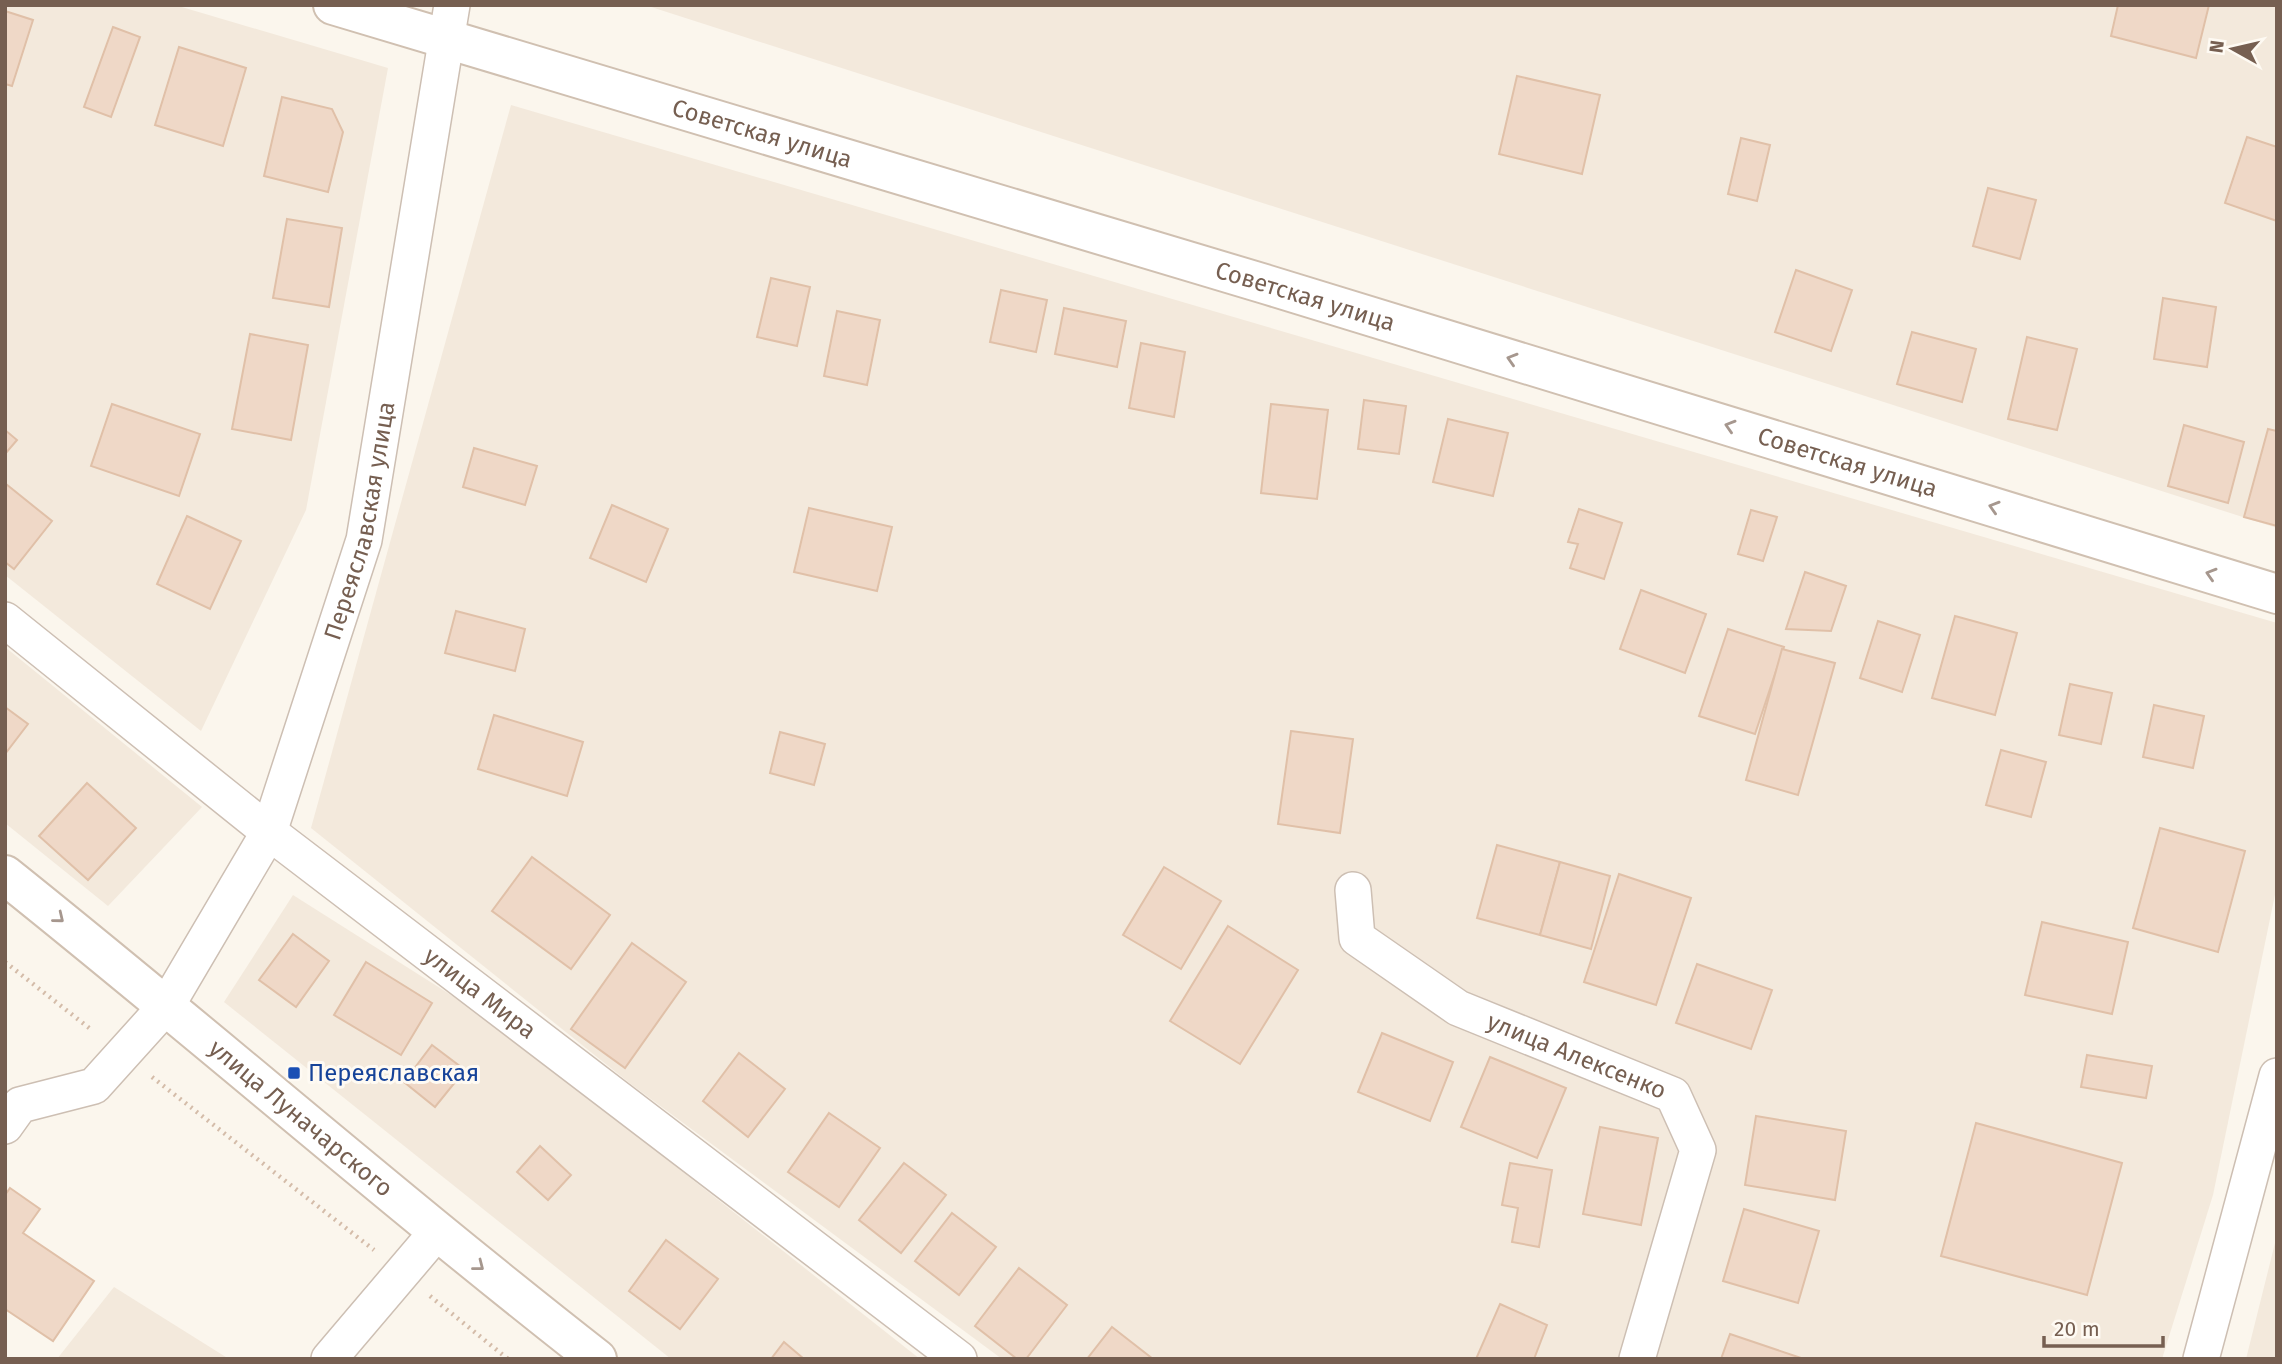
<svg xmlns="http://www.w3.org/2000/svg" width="2282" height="1364" font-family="'Fira Sans',sans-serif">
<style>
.residential{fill:#f3e9dc}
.building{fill:#efd8c7;stroke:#e0c0a8;stroke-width:2}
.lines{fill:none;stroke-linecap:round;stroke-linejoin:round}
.street-casing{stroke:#cdbfb3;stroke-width:38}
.secondary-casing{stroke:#d0c0b1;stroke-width:42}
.path{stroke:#d4bca9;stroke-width:4.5;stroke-dasharray:2 5;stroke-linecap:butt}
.street{stroke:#fff;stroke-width:35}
.secondary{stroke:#fff;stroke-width:38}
.oneway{stroke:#a6978e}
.transit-dot{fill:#1a4fb4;stroke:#fefaf3;stroke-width:2.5}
.labels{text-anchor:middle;stroke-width:6;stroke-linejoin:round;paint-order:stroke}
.street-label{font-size:24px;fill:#765f51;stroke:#fefaf3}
.transit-label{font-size:24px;fill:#164399;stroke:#fefaf3;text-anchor:start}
</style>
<rect width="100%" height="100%" fill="#fbf6ed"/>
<g class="residential">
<path d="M5 5H175L388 68 306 510 201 731 5 575Z"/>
<path d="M645 5H2277V528Z"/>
<path d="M511 105 2277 623V885L2213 1195 2162 1359H1002L632 1085 311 828Z"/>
<path d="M5 647 202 807 108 906 5 823Z"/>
<path d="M293 895 489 1019 920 1359H671L224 1002Z"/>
<path d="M2277 1235V1359H2246Z"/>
<path d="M114 1287 229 1359H57Z"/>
</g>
<g class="building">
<path d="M2118 5H2209L2196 58 2111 36Z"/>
<path d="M5 11 33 20 12 86 5 84Z"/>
<path d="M113 27 140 37 111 117 84 107Z"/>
<path d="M179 47 246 68 223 146 155 125Z"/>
<path d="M1517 76 1600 95 1582 174 1499 154Z"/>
<path d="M282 97 332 109 343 132 328 192 264 176Z"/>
<path d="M2247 137 2277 147V221L2225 203Z"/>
<path d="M1741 138 1770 145 1757 201 1728 194Z"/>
<path d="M1988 188 2036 200 2020 259 1973 246Z"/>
<path d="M287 219 342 228 329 307 273 298Z"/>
<path d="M1796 270 1852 290 1831 351 1775 332Z"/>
<path d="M771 278 810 287 797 346 757 337Z"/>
<path d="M1001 290 1047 300 1036 352 990 342Z"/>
<path d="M2163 298 2216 307 2207 367 2154 359Z"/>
<path d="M1064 308 1126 321 1117 367 1055 354Z"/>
<path d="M837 311 880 320 867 385 824 376Z"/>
<path d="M1912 332 1976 349 1962 402 1897 384Z"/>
<path d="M250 334 308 345 291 440 232 429Z"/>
<path d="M2027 337 2077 349 2057 430 2008 419Z"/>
<path d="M1141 343 1185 352 1174 417 1129 408Z"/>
<path d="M1364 400 1406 406 1399 454 1358 449Z"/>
<path d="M112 404 200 434 179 496 91 466Z"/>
<path d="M1271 404 1328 410 1317 499 1261 493Z"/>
<path d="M1448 419 1508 433 1493 496 1433 482Z"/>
<path d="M2184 425 2244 442 2228 503 2168 486Z"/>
<path d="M2268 429 2277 431V526L2244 517Z"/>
<path d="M5 430 17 440 5 454Z"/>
<path d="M474 448 537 466 525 505 463 487Z"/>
<path d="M6 484 52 521 14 569 5 562Z"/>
<path d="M612 505 668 529 646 582 590 558Z"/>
<path d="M809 508 892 527 877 591 794 572Z"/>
<path d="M1579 509 1622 523 1604 579 1570 568 1578 544 1568 542Z"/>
<path d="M1751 510 1777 517 1763 561 1738 554Z"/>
<path d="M187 516 241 541 210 609 157 584Z"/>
<path d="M1805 572 1846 586 1831 631 1786 629Z"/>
<path d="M1641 590 1706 614 1685 673 1620 649Z"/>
<path d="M456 611 525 629 515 671 445 653Z"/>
<path d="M1955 616 2017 633 1995 715 1932 698Z"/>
<path d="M1878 621 1920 635 1902 692 1860 678Z"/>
<path d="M1728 629 1784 647 1755 734 1699 716Z"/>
<path d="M1782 649 1835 663 1798 795 1746 780Z"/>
<path d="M2070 684 2112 693 2101 744 2059 735Z"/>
<path d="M2154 705 2204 716 2193 768 2143 757Z"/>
<path d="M5 707 28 724 5 754Z"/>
<path d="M494 715 583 742 567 796 478 769Z"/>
<path d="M1291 731 1353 739 1340 833 1278 824Z"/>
<path d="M780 732 825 744 814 785 770 773Z"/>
<path d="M2001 750 2046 762 2031 817 1986 805Z"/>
<path d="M87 783 136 828 88 880 39 836Z"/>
<path d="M2160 828 2245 851 2218 952 2133 928Z"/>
<path d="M1497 845 1560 862 1540 935 1477 918Z"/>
<path d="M532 857 610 915 571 969 492 911Z"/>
<path d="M1560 862 1610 876 1591 949 1540 935Z"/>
<path d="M1164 867 1221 901 1181 969 1123 935Z"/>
<path d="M1619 874 1691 898 1656 1005 1584 982Z"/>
<path d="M2042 922 2128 942 2112 1014 2025 995Z"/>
<path d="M1228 926 1298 970 1240 1064 1170 1021Z"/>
<path d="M293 934 329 961 296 1007 259 980Z"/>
<path d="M632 943 686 982 625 1068 571 1029Z"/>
<path d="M366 962 432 1003 401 1055 334 1015Z"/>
<path d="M1697 964 1772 990 1751 1049 1676 1023Z"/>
<path d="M1382 1033 1453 1062 1430 1121 1358 1092Z"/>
<path d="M432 1045 465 1070 435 1107 404 1082Z"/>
<path d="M739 1053 785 1089 748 1137 703 1101Z"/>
<path d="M2087 1055 2152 1066 2146 1098 2081 1087Z"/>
<path d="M1490 1057 1566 1088 1537 1158 1461 1127Z"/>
<path d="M829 1113 880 1148 839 1207 788 1172Z"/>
<path d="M1756 1116 1846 1131 1835 1200 1745 1185Z"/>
<path d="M1976 1123 2122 1163 2087 1295 1941 1256Z"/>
<path d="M1600 1127 1658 1138 1641 1225 1583 1214Z"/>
<path d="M540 1146 571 1175 548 1200 517 1172Z"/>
<path d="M904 1163 946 1195 901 1253 859 1220Z"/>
<path d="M1510 1163 1552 1170 1539 1247 1512 1242 1518 1208 1502 1205Z"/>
<path d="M10 1188 40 1209 23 1233 94 1281 53 1341 5 1309V1195Z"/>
<path d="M1744 1209 1819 1231 1798 1303 1723 1281Z"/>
<path d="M952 1213 996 1247 959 1295 915 1261Z"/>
<path d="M666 1240 718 1279 680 1329 629 1291Z"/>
<path d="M1019 1268 1067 1305 1026 1359H1017L975 1326Z"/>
<path d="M1500 1304 1547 1325 1534 1359H1476Z"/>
<path d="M1112 1327 1153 1359H1087Z"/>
<path d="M1730 1334 1801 1358V1359H1721Z"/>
<path d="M784 1342 804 1359H771Z"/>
</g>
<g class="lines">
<defs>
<g id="street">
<path id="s1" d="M5 620 269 832 959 1359"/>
<path id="s2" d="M1353 890 1357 938 1458 1008 1673 1095 1698 1150 1637 1359"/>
<path id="s3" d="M5 1126 20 1105 94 1086 167 1005 269 832 364 540 452 5"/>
<path d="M329 1359 436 1233"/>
<path d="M2201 1359 2277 1076"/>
</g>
<g id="secondary">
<path id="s4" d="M333 5 1268 285 2277 594"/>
<path id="s5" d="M5 875C204 1034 396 1202 597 1359"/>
</g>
</defs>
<use href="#street" class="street-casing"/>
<use href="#secondary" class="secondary-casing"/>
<g class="path">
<path d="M5 962 93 1031"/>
<path d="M152 1077 374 1250"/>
<path d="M430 1296 508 1359"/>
</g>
<use href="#street" class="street"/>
<use href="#secondary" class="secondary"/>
</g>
<defs><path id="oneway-chevron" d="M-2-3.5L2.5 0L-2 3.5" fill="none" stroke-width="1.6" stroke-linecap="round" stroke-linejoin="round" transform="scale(1.75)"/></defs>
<g class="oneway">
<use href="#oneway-chevron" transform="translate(1512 359) rotate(-163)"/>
<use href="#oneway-chevron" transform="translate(1730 426) rotate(-163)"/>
<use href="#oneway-chevron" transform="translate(1994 507) rotate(-163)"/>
<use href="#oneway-chevron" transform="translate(2211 574) rotate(-163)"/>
<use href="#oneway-chevron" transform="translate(59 918) rotate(39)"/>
<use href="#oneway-chevron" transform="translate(479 1266) rotate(38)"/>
</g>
<rect class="transit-dot" x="287" y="1066" width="14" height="14" rx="3.5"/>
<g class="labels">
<g class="street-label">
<text dy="8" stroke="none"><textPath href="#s4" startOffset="448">Советская улица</textPath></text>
<text dy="8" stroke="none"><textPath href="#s4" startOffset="1015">Советская улица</textPath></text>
<text dy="8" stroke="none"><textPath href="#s4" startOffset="1582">Советская улица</textPath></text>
<text dy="8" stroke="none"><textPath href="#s3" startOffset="737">Переяславская улица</textPath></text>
<text dy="8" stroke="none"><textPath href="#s1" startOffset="604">улица Мира</textPath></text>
<text dy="8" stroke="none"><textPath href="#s2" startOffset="299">улица Алексенко</textPath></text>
<text dy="8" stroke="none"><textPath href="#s5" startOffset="383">улица Луначарского</textPath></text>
</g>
<g class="transit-label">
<text x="308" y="1081">Переяславская</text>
</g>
</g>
<rect width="2282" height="1364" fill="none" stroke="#765f51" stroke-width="14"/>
<g transform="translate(2233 49) rotate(278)" stroke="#fefaf3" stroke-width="5" paint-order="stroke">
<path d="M0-5L12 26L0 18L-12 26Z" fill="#765f51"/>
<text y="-10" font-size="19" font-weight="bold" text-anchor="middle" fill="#765f51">N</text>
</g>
<path d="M2044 1336v10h119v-10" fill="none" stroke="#765f51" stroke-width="3.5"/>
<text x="2054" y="1336" font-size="21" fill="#765f51" stroke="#fefaf3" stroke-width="5" paint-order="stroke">20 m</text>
</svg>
